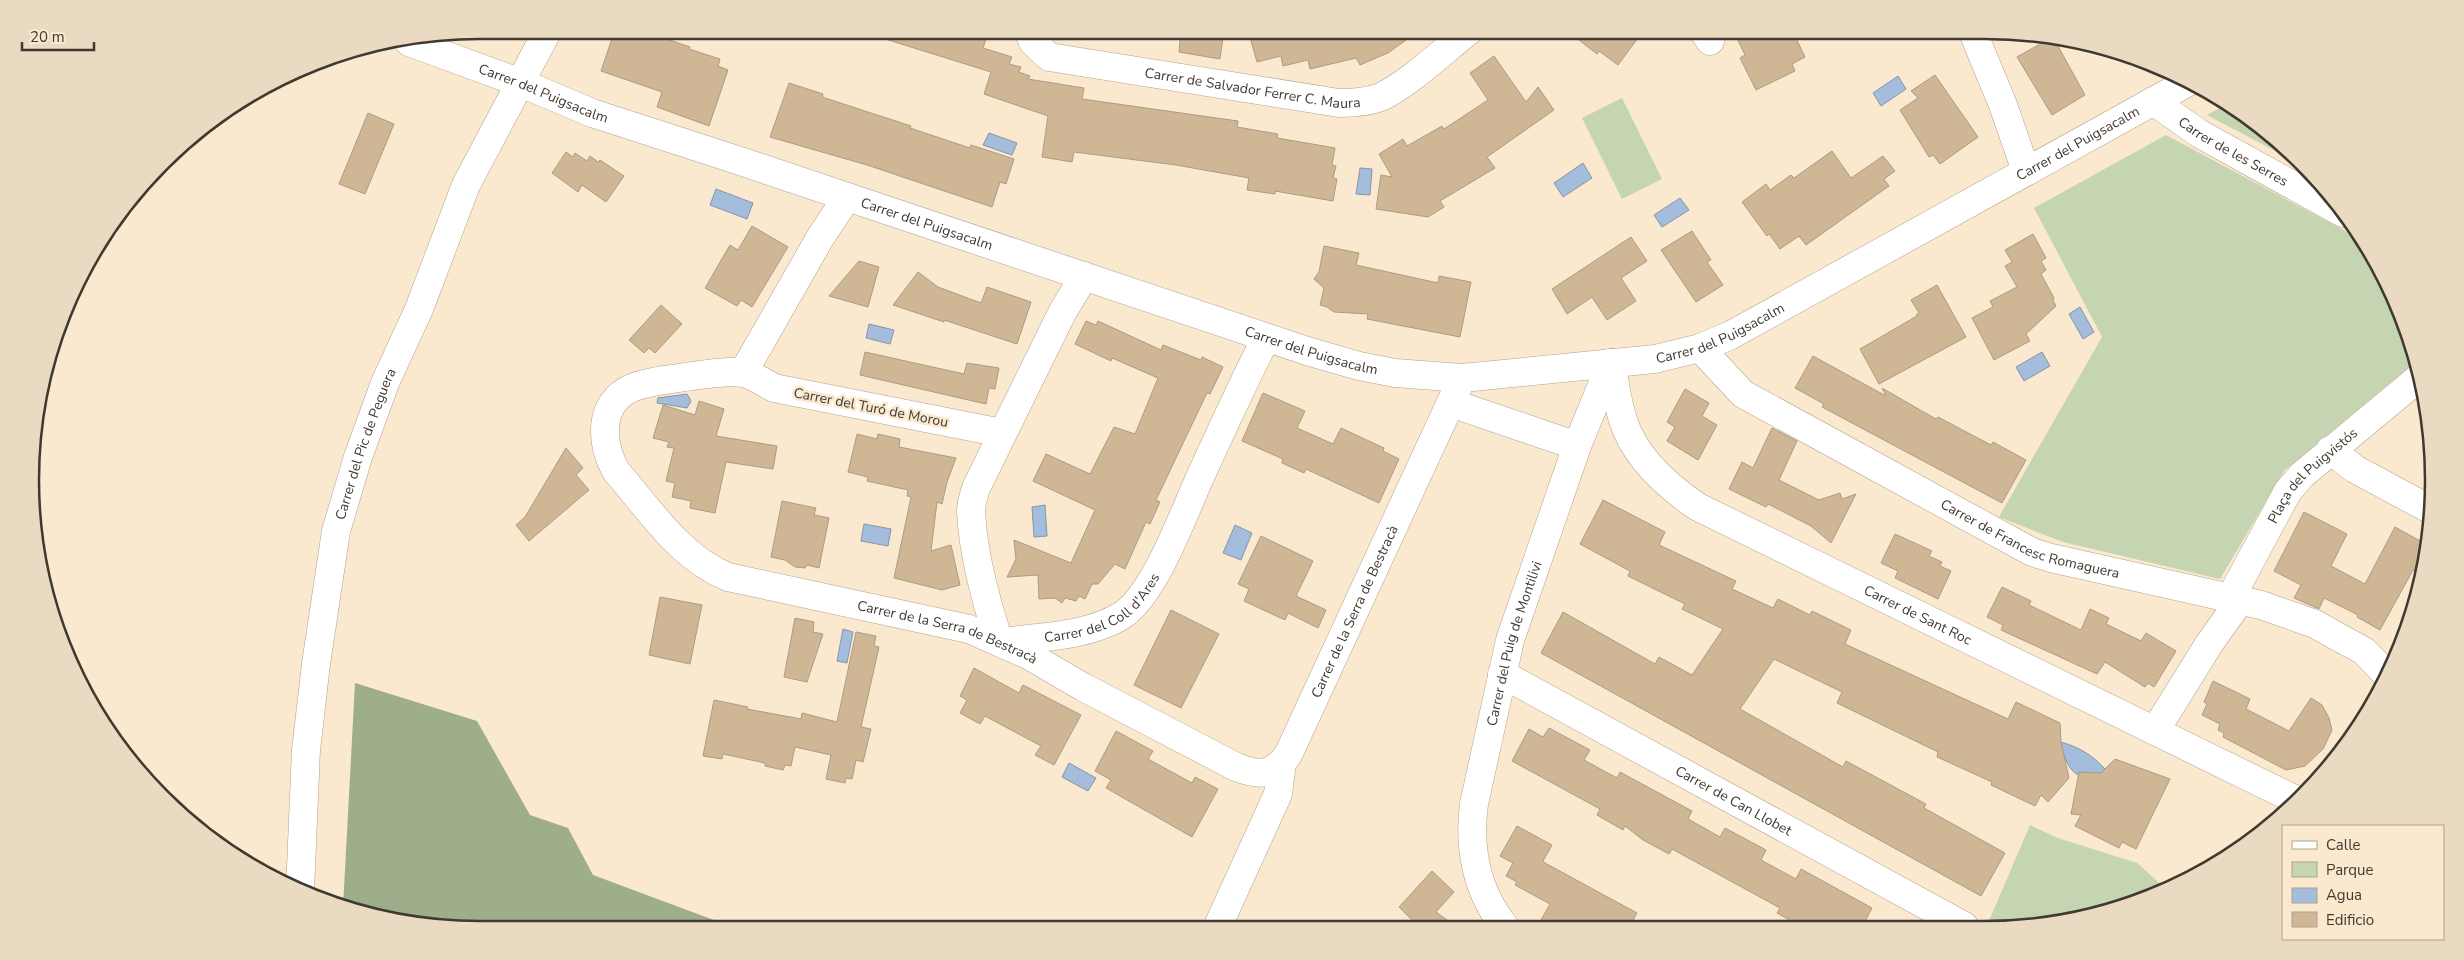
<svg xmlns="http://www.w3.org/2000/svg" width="2464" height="960" font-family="'Nunito Sans',sans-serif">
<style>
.green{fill:#c6d5b1}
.forest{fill:#9fae8a}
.water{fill:#a4bddc;stroke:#8695a8}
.building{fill:#cfb796;stroke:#ac9b84}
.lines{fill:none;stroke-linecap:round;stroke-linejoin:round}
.minor-casing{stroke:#b4a38c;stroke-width:29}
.minor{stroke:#fff;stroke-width:28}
.labels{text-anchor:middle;stroke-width:5;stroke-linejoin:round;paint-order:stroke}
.street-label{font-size:14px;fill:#403930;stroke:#fae8cf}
.rim{fill:none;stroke:#403930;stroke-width:2.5}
</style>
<rect width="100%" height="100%" fill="#fae8cf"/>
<g class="green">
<path d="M1622 98 1662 179 1622 199 1582 118Z"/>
<path d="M2227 104 2258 123 2302 165 2207 115Z"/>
<path d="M2166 135 2364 241C2387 274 2407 322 2416 361L2284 471 2220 579 2063 542 1999 517 2102 337 2034 208Z"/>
<path d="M2030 825 2058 838 2137 863 2166 889 2050 924 2030 921 1999 925 1988 923Z"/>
</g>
<path class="forest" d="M355 683 477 721 530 815 568 828 593 875 738 929 480 930 363 915 343 907Z"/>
<g class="water">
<path d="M1898 76 1906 89 1881 106 1873 93Z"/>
<path d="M989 133 1017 143 1012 155 983 145Z"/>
<path d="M1583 163 1592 178 1563 197 1554 183Z"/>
<path d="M1360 168 1372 169 1370 195 1356 194Z"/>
<path d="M716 189 753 203 747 219 710 205Z"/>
<path d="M1680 198 1689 210 1662 227 1654 215Z"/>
<path d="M2080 307 2094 332 2083 339 2069 314Z"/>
<path d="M869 324 894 330 890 344 866 338Z"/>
<path d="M2042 352 2050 366 2024 381 2016 367Z"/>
<path d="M687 394 691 401 687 408 657 403 658 398Z"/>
<path d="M1045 505 1047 536 1034 537 1032 507Z"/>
<path d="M864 524 891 529 888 546 861 541Z"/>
<path d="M1235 525 1252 533 1241 560 1223 553Z"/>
<path d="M843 629 853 632 847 663 837 661Z"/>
<path d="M2061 742C2081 748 2092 755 2106 770 2077 787 2066 769 2061 742Z"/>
<path d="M1069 763 1096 778 1088 791 1062 777Z"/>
</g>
<g class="building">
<path d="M615 30H640L690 47 689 49 720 59 718 66 728 70 709 126 657 107 662 92 601 71Z"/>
<path d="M867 30H989L983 48 1012 57 1009 64 1021 67 1019 72 1030 76 1028 79 1084 88 1082 99 1238 121 1237 127 1278 134 1277 138 1335 148 1332 165 1336 166 1333 178 1337 179 1333 201 1275 191V194L1247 190 1249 178 1176 165 1074 152 1072 162 1042 157 1048 116 984 94 991 72 866 33Z"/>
<path d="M1181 30H1224L1220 59 1179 52Z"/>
<path d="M1248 30H1420L1388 53 1369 61 1360 65 1356 58 1310 69 1308 60 1283 66 1281 56 1257 62Z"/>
<path d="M1566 30H1627L1638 38 1618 65 1599 51 1597 54Z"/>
<path d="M1733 30H1792L1805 57 1792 64 1795 71 1756 90 1740 58 1745 55Z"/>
<path d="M2049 39H2054L2085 95 2052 115 2017 57Z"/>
<path d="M1494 56 1526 102 1538 87 1554 110 1487 157 1495 168 1440 201 1444 207 1428 217 1376 209 1381 175 1392 177 1379 154 1403 139 1407 146 1442 126 1444 129 1488 100 1470 73Z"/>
<path d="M1935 75 1978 137 1940 164 1933 155 1929 157 1900 110 1918 98 1911 91Z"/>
<path d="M789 83 823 94 822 97 911 126 910 128 970 148 971 145 1014 159 1006 184 1000 182 992 207 867 165 770 137Z"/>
<path d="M368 113 394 124 365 194 339 184Z"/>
<path d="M1832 151 1851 178 1883 156 1895 171 1884 179 1889 186 1806 245 1799 236 1780 249 1769 234 1767 236 1742 202 1766 184 1770 190 1791 175 1794 178Z"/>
<path d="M566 152 573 157 575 153 587 161 590 156 598 162 600 160 624 176 606 202 582 185 578 192 552 173Z"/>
<path d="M752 226 788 247 752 307 741 300 737 306 705 288 730 245 738 250Z"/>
<path d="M1692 231 1711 260 1707 262 1723 285 1696 302 1661 250Z"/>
<path d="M2033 234 2046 258 2041 261 2046 270 2041 274 2054 298 2053 300 2056 306 2026 334 2030 341 1994 360 1972 318 1993 307 1990 301 2017 287 2005 266 2012 262 2005 250Z"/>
<path d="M1631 237 1647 261 1621 278 1636 301 1607 320 1592 297 1567 314 1552 289Z"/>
<path d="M1324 246 1359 253 1356 265 1438 283 1439 276 1471 282 1460 337 1367 319 1368 314 1334 312 1327 307 1320 305 1324 288 1314 279 1319 272Z"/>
<path d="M859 261 879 267 868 307 829 296Z"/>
<path d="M918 272 938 287 981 303 987 287 1031 302 1017 344 944 320V322L893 305Z"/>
<path d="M1937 285 1966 337 1879 384 1860 349 1917 316 1916 315 1919 313 1911 300Z"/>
<path d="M661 305 682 324 655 353 649 348 644 353 629 340Z"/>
<path d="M1086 321 1096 325 1098 321 1161 350 1163 345 1201 360 1202 357 1223 367 1210 394 1207 393 1156 500 1160 502 1150 524 1146 522 1125 569 1115 564 1098 584H1092L1085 599 1079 596 1076 601 1065 598 1062 603 1055 598 1039 599 1038 575 1007 577 1016 559 1014 540 1071 563 1095 510 1033 481 1046 454 1090 474 1114 427 1135 434 1158 378 1112 358 1111 361 1075 344Z"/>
<path d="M865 352 964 374 967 363 999 368 995 389 989 388 986 404 860 375Z"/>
<path d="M1813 356 1886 396 1882 388 1936 419 1938 417 1991 445 1993 442 2026 460 2002 503 1822 407 1824 404 1795 388Z"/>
<path d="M1685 389 1709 403 1702 416 1717 425 1698 460 1667 441 1675 427 1667 422Z"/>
<path d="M1263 393 1305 411 1297 428 1333 444 1341 428 1384 448 1383 451 1399 459 1379 503 1306 469 1304 473 1282 463 1283 459 1242 441Z"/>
<path d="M699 401 724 409 716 436 777 446 773 469 726 462 715 513 690 508 691 501 672 497 675 483 666 481 674 448 667 447 669 442 653 438 663 405 695 415Z"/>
<path d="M1772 428 1797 441 1779 480 1819 500 1840 493 1842 499 1856 494 1831 543 1811 526 1768 504 1766 507 1729 489 1742 462 1753 468Z"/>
<path d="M857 434 877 439 878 434 900 439 899 447 956 458 947 482 942 504 937 502 931 551 951 545 960 585 942 590 894 578 911 497 907 496 908 490 867 481 868 477 848 472Z"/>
<path d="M566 448 583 468 576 475 589 490 529 541 516 525 525 517Z"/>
<path d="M1603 500 1665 532 1659 545 1736 581 1732 589 1773 608 1778 599 1810 615 1812 611 1851 630 1845 644 2008 719 2016 702 2060 723 2061 742 2069 778 2048 802 2041 795 2035 806 1991 785 1992 782 1937 757 1938 752 1837 703 1842 692 1774 659 1740 709 1843 767 1846 761 1926 804 1924 808 2005 853 1981 896 1541 653 1563 612 1655 664 1659 657 1692 675 1723 629 1682 609 1685 604 1628 576 1630 571 1580 544Z"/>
<path d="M782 501 816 508 814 515 829 518 819 568 807 565 805 568 795 567 785 560 771 557Z"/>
<path d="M2304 512 2347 534 2331 566 2365 584 2395 527 2422 542 2421 544 2427 547 2422 575 2413 570 2380 630 2357 617 2358 615 2324 598 2319 609 2294 598 2301 585 2274 571Z"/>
<path d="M1895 534 1932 551 1929 556 1942 562 1940 566 1951 571 1938 599 1895 578 1898 571 1881 563Z"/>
<path d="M1261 536 1313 561 1296 596 1326 610 1318 628 1288 613 1285 620 1244 601 1249 589 1238 584Z"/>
<path d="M2002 587 2031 601 2029 605 2081 630 2090 609 2109 618 2106 624 2141 641 2146 633 2176 651 2154 687 2148 683 2145 687 2105 662 2097 674 2001 630 2003 625 1987 617Z"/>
<path d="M660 597 702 605 690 664 649 655Z"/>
<path d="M1171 610 1219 634 1181 708 1134 685Z"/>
<path d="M795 618 814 622 813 632 823 634 807 682 784 677Z"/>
<path d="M856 632 876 636 874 646 879 647 861 727 871 729 863 762 856 760 852 779 846 778 845 783 826 779 831 755 795 747 791 766 785 765 783 770 765 766V763L723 754 722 759 703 756 714 700 748 707 747 709 801 719 802 713 837 722Z"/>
<path d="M974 668 1019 693 1023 685 1081 715 1054 765 1035 755 1041 746 985 716 980 724 960 713 967 700 960 696Z"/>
<path d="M2213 681 2250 699 2246 709 2289 731 2311 698 2322 705 2329 718 2332 730 2323 749 2305 766 2286 770 2223 737 2224 733 2218 730 2220 724 2202 715 2207 704 2204 702Z"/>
<path d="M1549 728 1590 750 1584 760 1617 778 1620 772 1692 811 1688 819 1720 837 1725 828 1766 850 1761 860 1796 879 1801 869 1872 908 1862 927H1802L1777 913 1780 908 1672 849 1669 854 1643 840 1625 826 1623 830 1597 815 1600 809 1512 761 1529 729 1543 737Z"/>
<path d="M1116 731 1153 751 1148 759 1192 783 1195 777 1218 789 1192 837 1106 788 1111 780 1095 771Z"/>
<path d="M2115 759 2170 779 2136 849 2122 842 2119 848 2075 826 2081 815 2071 814 2079 772 2101 773Z"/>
<path d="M1517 826 1552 845 1543 861 1545 863 1637 913 1629 927H1553L1541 920 1550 904 1515 885 1517 882 1506 876 1513 863 1500 856Z"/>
<path d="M1432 871 1454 892 1436 912 1458 928H1420L1399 907Z"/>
</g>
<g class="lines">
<defs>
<g id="minor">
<path id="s1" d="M1028 30 1033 42 1049 57 1339 103C1353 103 1368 102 1381 97 1410 83 1444 50 1470 30"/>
<path d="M1703 30 1710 41"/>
<path d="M1972 30 2003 105 2026 171"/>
<path id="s2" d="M409 42 521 83 592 113 731 158 1307 351 1359 366 1395 373 1462 378 1655 359 1700 348 1731 335 2190 81"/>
<path id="s3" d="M2153 101 2200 134 2343 213"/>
<path id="s4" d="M1084 276 1062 313 976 488C974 495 971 503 971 511 973 555 986 600 999 642 1039 637 1086 637 1121 616 1155 595 1184 512 1201 475 1222 429 1243 383 1266 338"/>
<path id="s5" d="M1700 348 1743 394 2032 552 2051 558 2261 605 2315 624 2340 638 2364 651 2386 674"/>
<path id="s6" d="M1611 363C1615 381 1617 402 1623 420 1634 456 1667 486 1698 507L2296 800"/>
<path d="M743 373 820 238 847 197"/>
<path d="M1451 403 1577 446"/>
<path id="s7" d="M1002 433 774 388C765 383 753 375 743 373 728 370 700 375 685 377 668 380 648 381 632 388 597 403 601 444 616 471 649 509 680 558 728 577L969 629 1028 655 1083 687 1236 767C1259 776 1272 776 1288 755L1462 378"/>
<path d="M2330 450 2355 469 2433 511"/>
<path id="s8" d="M2231 597 2288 491 2302 475 2420 377"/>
<path id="s9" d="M1502 674 1964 926"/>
<path d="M2155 731 2209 644 2241 599"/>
<path id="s10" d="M300 891 306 750 316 664 336 531 358 457 385 383 419 309 466 185 548 30"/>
<path id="s11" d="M1505 927C1477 892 1468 849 1474 804L1510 640 1577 446 1611 363"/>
<path d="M1217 928 1278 794 1282 763"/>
</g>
</defs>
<use href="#minor" class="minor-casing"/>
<use href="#minor" class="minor"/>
</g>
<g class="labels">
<g class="street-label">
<text dy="5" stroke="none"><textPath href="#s1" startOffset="241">Carrer de Salvador Ferrer C. Maura</textPath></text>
<text dy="5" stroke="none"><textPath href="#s2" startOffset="144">Carrer del Puigsacalm</textPath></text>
<text dy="5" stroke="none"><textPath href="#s2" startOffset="1778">Carrer del Puigsacalm</textPath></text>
<text dy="5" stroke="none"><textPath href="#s3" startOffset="95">Carrer de les Serres</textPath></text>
<text dy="5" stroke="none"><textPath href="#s2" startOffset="549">Carrer del Puigsacalm</textPath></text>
<text dy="5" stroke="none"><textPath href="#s2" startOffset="1372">Carrer del Puigsacalm</textPath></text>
<text dy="5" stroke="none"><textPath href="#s2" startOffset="954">Carrer del Puigsacalm</textPath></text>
<text transform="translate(871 407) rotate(11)" y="5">Carrer del Turó de Morou</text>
<text dy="5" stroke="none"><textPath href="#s10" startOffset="454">Carrer del Pic de Peguera</textPath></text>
<text dy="5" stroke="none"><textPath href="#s8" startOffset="148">Plaça del Puigvistós</textPath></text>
<text dy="5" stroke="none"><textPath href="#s5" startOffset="386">Carrer de Francesc Romaguera</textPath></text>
<text dy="5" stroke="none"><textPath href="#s4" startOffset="509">Carrer del Coll d'Ares</textPath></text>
<text dy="5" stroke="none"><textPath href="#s7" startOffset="1396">Carrer de la Serra de Bestracà</textPath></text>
<text dy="5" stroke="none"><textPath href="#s6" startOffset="420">Carrer de Sant Roc</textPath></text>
<text dy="5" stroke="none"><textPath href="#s7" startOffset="858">Carrer de la Serra de Bestracà</textPath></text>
<text dy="5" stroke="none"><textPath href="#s11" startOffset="296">Carrer del Puig de Montilivi</textPath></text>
<text dy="5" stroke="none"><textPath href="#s9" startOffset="264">Carrer de Can Llobet</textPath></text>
</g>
</g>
<path d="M0 0H2464V960H0ZM480 39H1984A441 441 0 0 1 2425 480V480A441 441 0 0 1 1984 921H480A441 441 0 0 1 39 480V480A441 441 0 0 1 480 39Z" fill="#ebdac2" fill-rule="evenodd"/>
<path class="rim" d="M480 39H1984A441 441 0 0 1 2425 480V480A441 441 0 0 1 1984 921H480A441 441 0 0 1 39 480V480A441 441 0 0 1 480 39Z"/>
<rect x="2282" y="825" width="162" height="115" fill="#fae8cf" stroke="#b0a28f"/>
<rect x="2292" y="841" width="25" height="8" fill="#ffffff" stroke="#b0a28f"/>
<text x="2326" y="850" font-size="15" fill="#403930">Calle</text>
<rect x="2292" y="862" width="25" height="15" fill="#c6d5b1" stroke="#b0a28f"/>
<text x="2326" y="875" font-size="15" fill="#403930">Parque</text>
<rect x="2292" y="888" width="25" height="15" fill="#a4bddc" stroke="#b0a28f"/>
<text x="2326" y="900" font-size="15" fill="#403930">Agua</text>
<rect x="2292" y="912" width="25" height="15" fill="#cfb796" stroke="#b0a28f"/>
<text x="2326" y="925" font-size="15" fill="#403930">Edificio</text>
<path d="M22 42v8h72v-8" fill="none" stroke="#403930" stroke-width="2.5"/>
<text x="30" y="42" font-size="15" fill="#403930" stroke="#fae8cf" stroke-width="4" paint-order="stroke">20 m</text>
</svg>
